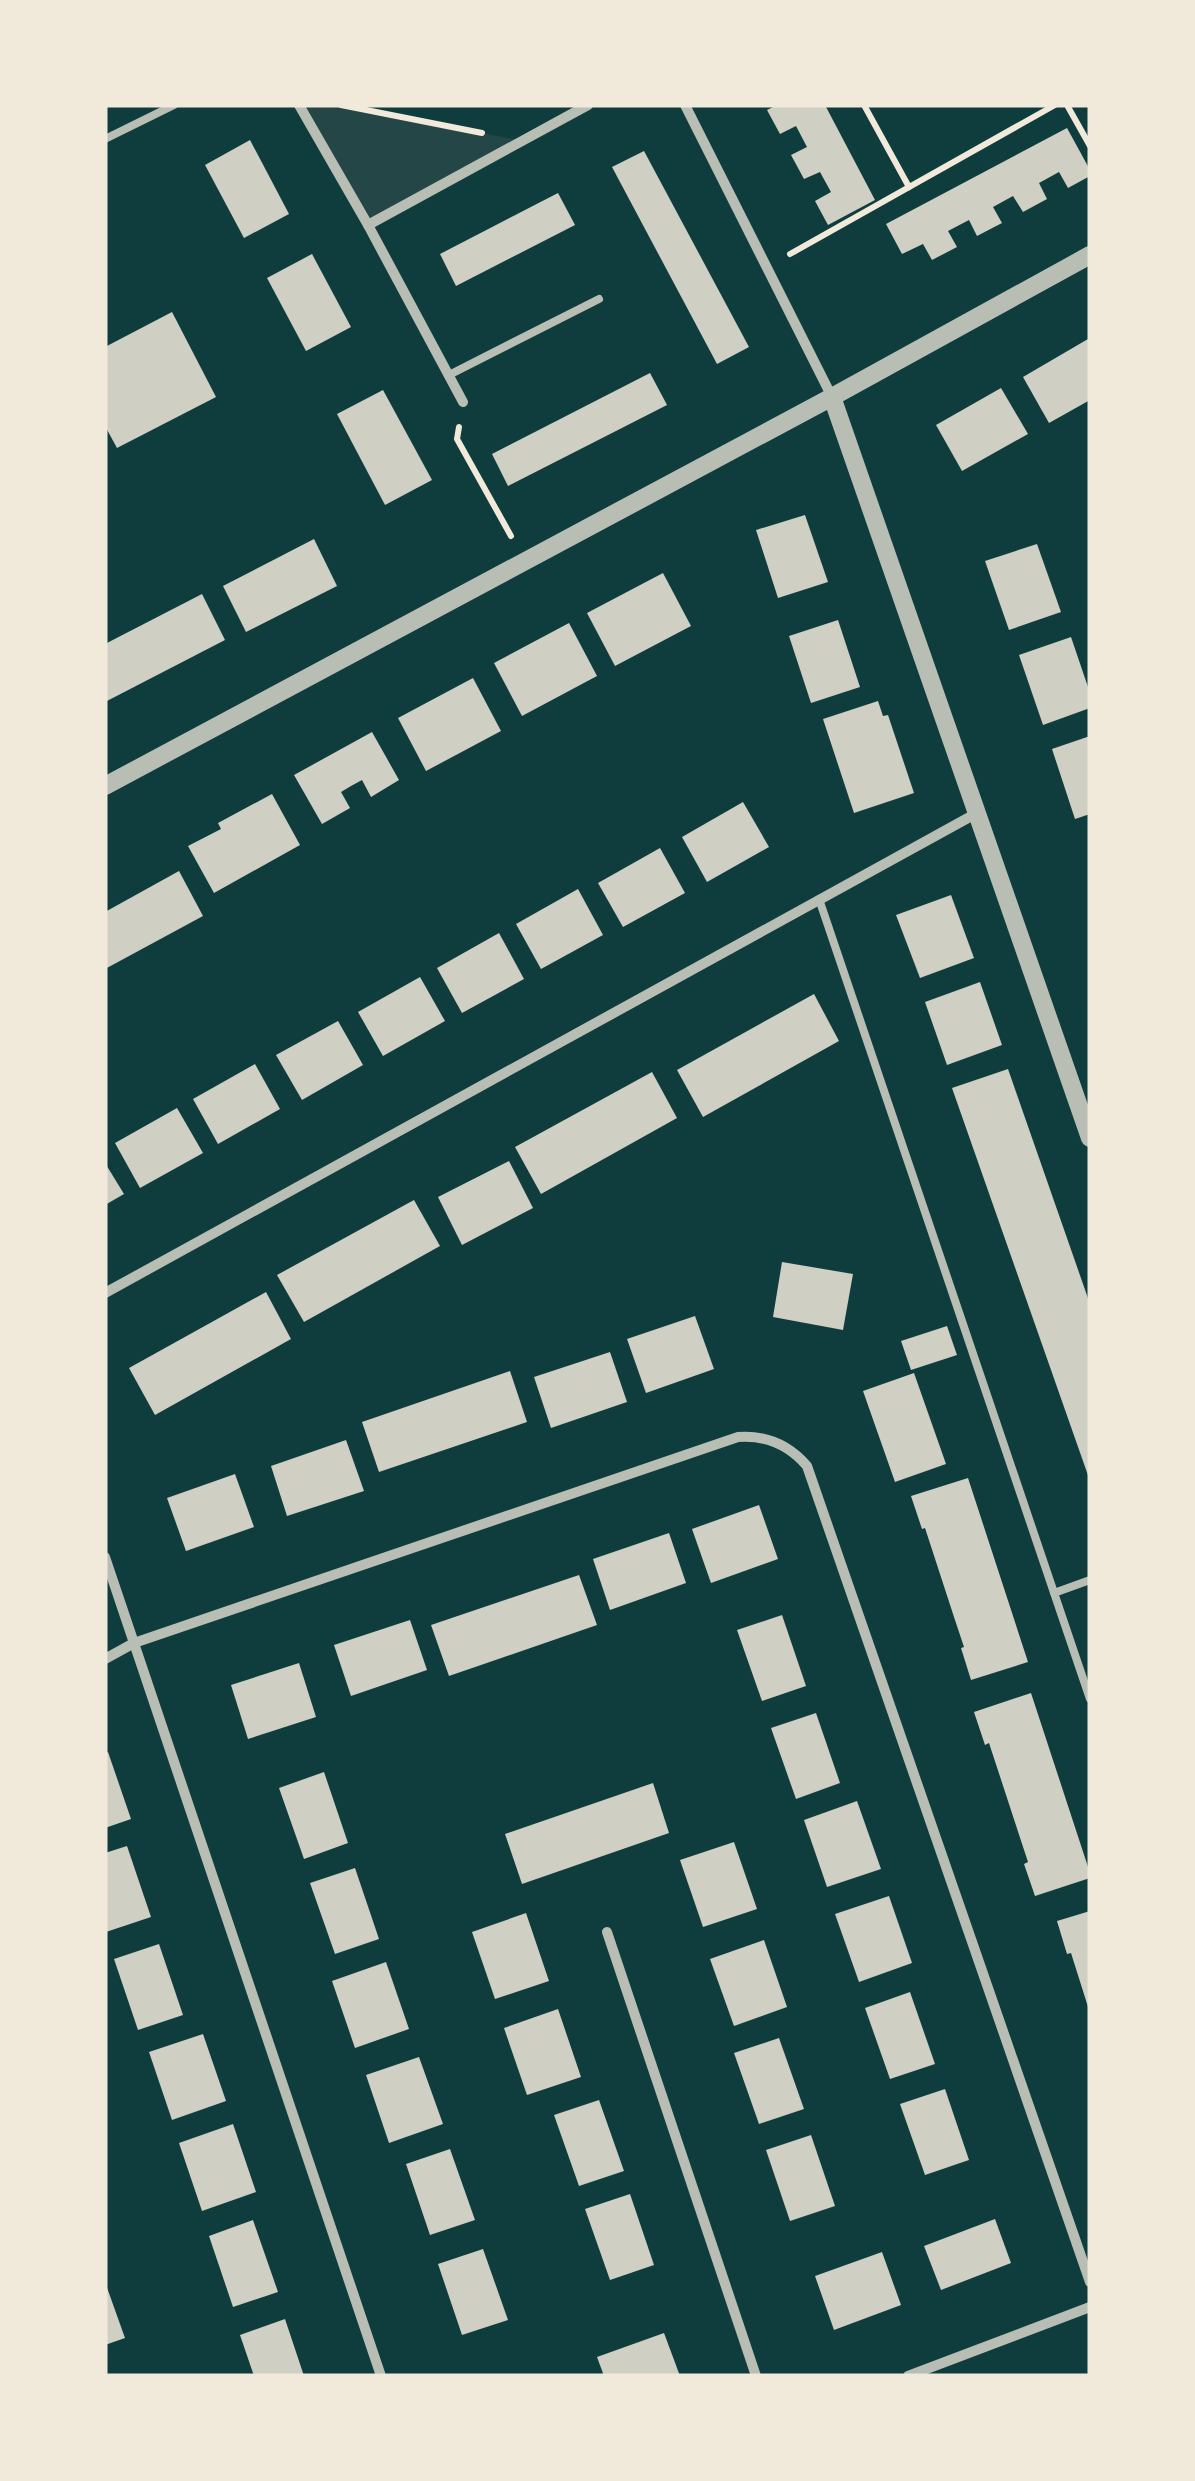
<svg xmlns="http://www.w3.org/2000/svg" width="1195" height="2481" font-family="Inter,sans-serif">
<style>
.green{fill:#244646}
.building{fill:#cfcfc3}
.lines{fill:none;stroke-linecap:round;stroke-linejoin:round}
.path{stroke:#f1e9da;stroke-width:6}
.service{stroke:#b8beb3;stroke-width:8}
.minor{stroke:#b8beb3;stroke-width:10}
.tertiary{stroke:#b8beb3;stroke-width:18}
</style>
<rect width="100%" height="100%" fill="#0f3d3e"/>
<path class="green" d="M299 105H341L523 141 368 225Z"/>
<g class="building">
<path d="M777 105H825L875 200 828 225 815 201 831 192 820 172 804 179 791 155 807 147 796 126 780 134 767 110Z"/>
<path d="M1067 128 1090 170V176L1068 188 1059 172 1039 183 1047 199 1023 212 1013 196 993 207 1002 223 977 236 969 220 948 231 957 247 932 260 923 244 902 254 886 224Z"/>
<path d="M250 140 289 214 244 238 205 165Z"/>
<path d="M644 151 749 347 717 364 612 167Z"/>
<path d="M558 193 575 225 456 286 440 254Z"/>
<path d="M312 254 351 327 306 351 267 278Z"/>
<path d="M172 312 216 397 117 448 105 426V347Z"/>
<path d="M1088 339 1090 343V400L1049 423 1023 377Z"/>
<path d="M650 373 667 405 508 486 492 454Z"/>
<path d="M1001 388 1028 434 962 471 936 425Z"/>
<path d="M383 390 432 480 385 505 337 414Z"/>
<path d="M805 515 828 582 778 598 756 530Z"/>
<path d="M314 539 337 586 246 632 223 586Z"/>
<path d="M1037 544 1061 612 1009 630 985 561Z"/>
<path d="M663 573 691 626 615 666 587 613Z"/>
<path d="M202 594 225 640 105 702V644Z"/>
<path d="M838 620 860 687 811 703 789 636Z"/>
<path d="M569 623 597 676 522 716 494 663Z"/>
<path d="M1071 637 1090 693V708L1043 725 1019 655Z"/>
<path d="M473 678 501 731 426 771 398 718Z"/>
<path d="M878 701 883 716 888 715 914 793 854 813 823 719Z"/>
<path d="M372 732 399 780 371 797 362 780 351 786 341 792 350 808 322 824 294 775Z"/>
<path d="M1090 736V814L1075 819 1052 749Z"/>
<path d="M272 794 300 845 214 893 188 846 221 829 218 823Z"/>
<path d="M743 802 769 847 707 882 682 837Z"/>
<path d="M660 848 685 893 623 927 598 883Z"/>
<path d="M179 871 203 916 105 969V912Z"/>
<path d="M578 889 603 935 541 969 516 924Z"/>
<path d="M951 895 974 958 920 978 896 915Z"/>
<path d="M499 933 524 979 462 1013 437 968Z"/>
<path d="M420 977 445 1021 383 1056 358 1012Z"/>
<path d="M980 982 1002 1045 947 1065 925 1002Z"/>
<path d="M814 994 839 1041 703 1117 677 1070Z"/>
<path d="M338 1021 363 1065 302 1100 276 1055Z"/>
<path d="M255 1064 280 1109 218 1144 193 1099Z"/>
<path d="M1008 1069 1090 1304V1481L952 1088Z"/>
<path d="M652 1072 677 1118 541 1194 515 1147Z"/>
<path d="M177 1108 203 1153 140 1188 115 1143Z"/>
<path d="M509 1161 533 1208 462 1245 438 1197Z"/>
<path d="M105 1163 124 1194 105 1205Z"/>
<path d="M414 1200 440 1246 304 1322 277 1275Z"/>
<path d="M782 1262 853 1274 843 1330 773 1317Z"/>
<path d="M266 1292 291 1339 155 1415 129 1368Z"/>
<path d="M695 1316 714 1369 646 1393 627 1339Z"/>
<path d="M947 1326 957 1355 911 1370 901 1341Z"/>
<path d="M610 1352 627 1402 551 1428 534 1377Z"/>
<path d="M510 1371 527 1422 379 1472 362 1422Z"/>
<path d="M914 1373 946 1464 895 1482 863 1391Z"/>
<path d="M346 1440 364 1491 287 1516 271 1466Z"/>
<path d="M235 1474 254 1527 186 1551 167 1498Z"/>
<path d="M968 1478 1028 1662 971 1680 961 1648 964 1647 954 1617 925 1528 922 1529 911 1496Z"/>
<path d="M759 1505 778 1559 711 1583 692 1529Z"/>
<path d="M669 1533 686 1583 610 1610 593 1559Z"/>
<path d="M579 1575 597 1625 449 1676 431 1625Z"/>
<path d="M782 1615 806 1686 762 1701 737 1630Z"/>
<path d="M410 1620 427 1670 351 1696 334 1645Z"/>
<path d="M299 1663 316 1717 248 1739 231 1685Z"/>
<path d="M1031 1693 1090 1873V1878L1035 1896 1024 1864 1028 1862 989 1743 985 1745 974 1712Z"/>
<path d="M816 1713 840 1783 796 1799 771 1728Z"/>
<path d="M108 1752 131 1819 105 1828V1753Z"/>
<path d="M324 1772 348 1843 304 1859 279 1788Z"/>
<path d="M653 1783 669 1833 522 1884 505 1834Z"/>
<path d="M857 1801 881 1869 827 1887 804 1820Z"/>
<path d="M734 1842 757 1909 703 1927 680 1860Z"/>
<path d="M127 1846 151 1917 106 1932 105 1853Z"/>
<path d="M355 1868 379 1939 335 1954 310 1883Z"/>
<path d="M889 1896 912 1963 859 1982 835 1914Z"/>
<path d="M1090 1911V2010H1089L1071 1953 1067 1954 1057 1921Z"/>
<path d="M526 1913 549 1981 495 1999 472 1932Z"/>
<path d="M764 1940 787 2007 734 2026 710 1959Z"/>
<path d="M159 1944 183 2015 138 2030 114 1959Z"/>
<path d="M386 1962 409 2029 355 2048 332 1981Z"/>
<path d="M910 1992 935 2064 890 2079 865 2008Z"/>
<path d="M558 2009 581 2077 527 2095 504 2028Z"/>
<path d="M203 2034 226 2101 172 2120 149 2052Z"/>
<path d="M779 2038 804 2109 759 2124 734 2053Z"/>
<path d="M419 2057 443 2124 389 2143 366 2075Z"/>
<path d="M945 2089 969 2160 925 2175 900 2104Z"/>
<path d="M599 2100 624 2171 579 2186 554 2115Z"/>
<path d="M233 2124 256 2192 202 2211 179 2143Z"/>
<path d="M811 2135 835 2206 790 2221 766 2150Z"/>
<path d="M450 2149 475 2220 430 2235 406 2164Z"/>
<path d="M630 2194 654 2265 610 2280 585 2209Z"/>
<path d="M995 2219 1011 2263 941 2290 924 2246Z"/>
<path d="M253 2220 278 2292 233 2307 209 2236Z"/>
<path d="M483 2249 508 2320 462 2335 438 2264Z"/>
<path d="M882 2252 901 2305 834 2330 815 2276Z"/>
<path d="M105 2282 125 2338 105 2345Z"/>
<path d="M285 2319 304 2376H254L240 2335Z"/>
<path d="M664 2333 680 2376H604L597 2357Z"/>
</g>
<g class="lines">
<g class="path">
<path d="M341 105 482 133"/>
<path d="M864 105 909 187"/>
<path d="M1067 105 1090 146"/>
<path d="M790 254 1055 105"/>
<path d="M459 427 457 439 511 536"/>
</g>
<g class="service">
<path d="M105 139 174 105"/>
<path d="M449 375 599 299"/>
<path d="M819 899 1090 1699"/>
<path d="M1054 1593 1090 1580"/>
</g>
<g class="minor">
<path d="M299 105 368 225 463 402"/>
<path d="M685 105 832 397"/>
<path d="M368 225 588 105"/>
<path d="M105 1293 977 813"/>
<path d="M105 1557 381 2376"/>
<path d="M105 1659 134 1643 738 1437C765 1435 789 1445 807 1466L1090 2282"/>
<path d="M607 1932 756 2376"/>
<path d="M908 2376 1090 2307"/>
</g>
<g class="tertiary">
<path d="M832 397 1090 1138"/>
<path d="M105 786 832 397 1090 255"/>
</g>
</g>
<rect width="1195" height="2481" fill="none" stroke="#f1e9da" stroke-width="215"/>
</svg>
